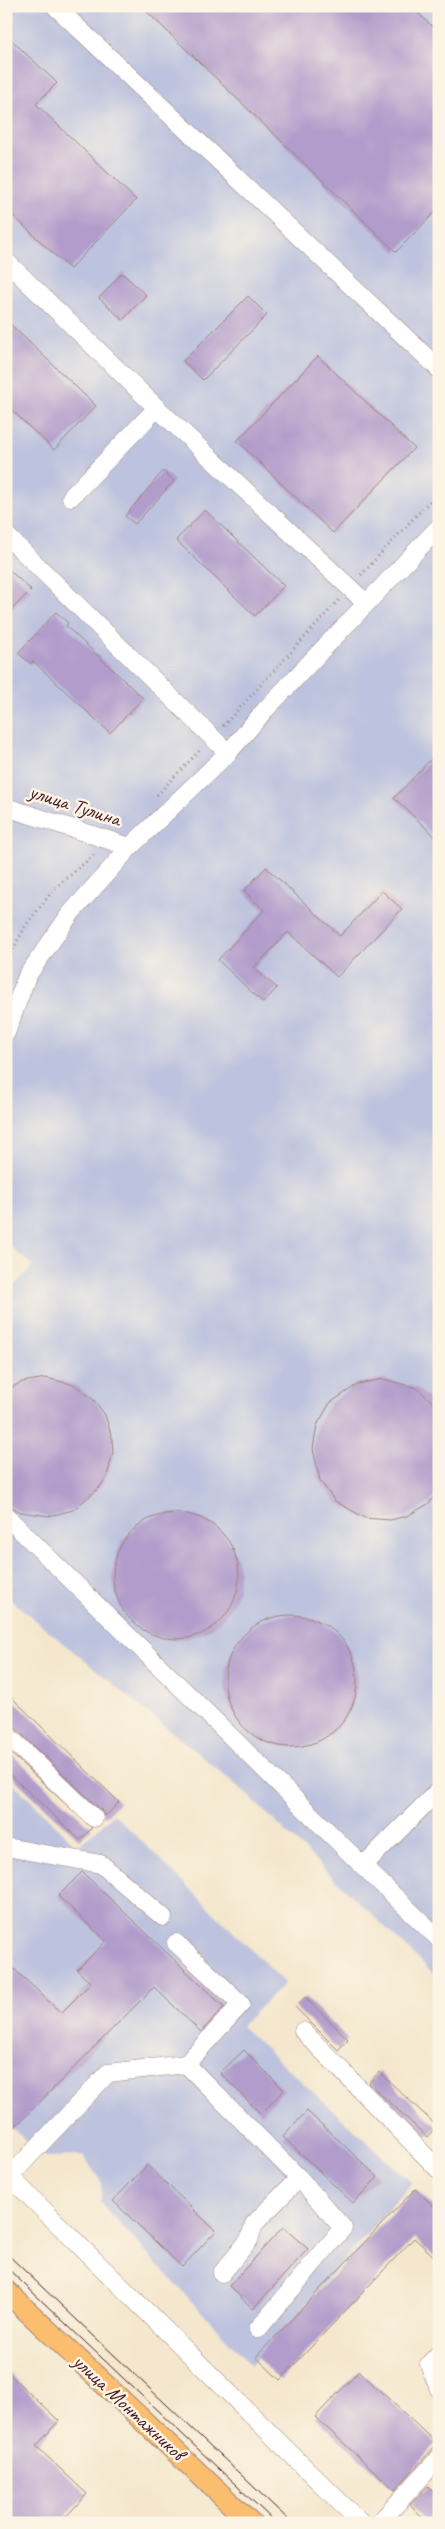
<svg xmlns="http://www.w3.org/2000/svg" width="445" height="2529" font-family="Caveat,sans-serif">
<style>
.industrial{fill:#bdc3de}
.building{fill:#b19ccb}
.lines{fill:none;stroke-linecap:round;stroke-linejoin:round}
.minor-casing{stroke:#9f837c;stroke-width:19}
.major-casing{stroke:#9f837c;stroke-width:23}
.path{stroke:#9f837c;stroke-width:3;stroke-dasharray:1 4;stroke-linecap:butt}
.minor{stroke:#fff;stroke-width:18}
.major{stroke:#fbbe6e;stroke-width:21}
.tram{stroke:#4a1f2b;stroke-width:1}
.labels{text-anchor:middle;stroke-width:5;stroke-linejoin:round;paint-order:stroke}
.street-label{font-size:21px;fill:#4a1f2b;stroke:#fcf5e5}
</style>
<rect width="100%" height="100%" fill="#fcf5e5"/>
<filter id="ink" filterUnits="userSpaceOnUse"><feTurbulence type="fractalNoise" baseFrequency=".02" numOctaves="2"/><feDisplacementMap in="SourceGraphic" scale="10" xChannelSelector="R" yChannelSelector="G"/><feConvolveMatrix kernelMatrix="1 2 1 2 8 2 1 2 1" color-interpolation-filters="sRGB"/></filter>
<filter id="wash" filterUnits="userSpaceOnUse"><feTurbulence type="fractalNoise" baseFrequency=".0096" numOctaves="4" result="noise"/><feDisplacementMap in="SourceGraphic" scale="20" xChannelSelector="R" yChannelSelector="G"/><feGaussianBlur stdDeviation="1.12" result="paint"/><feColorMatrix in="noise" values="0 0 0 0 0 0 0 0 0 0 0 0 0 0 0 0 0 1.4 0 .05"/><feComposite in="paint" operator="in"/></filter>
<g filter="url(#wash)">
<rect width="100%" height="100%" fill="#f4e7cd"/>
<g class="industrial">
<path d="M6 6H439V1979L240 1788 6 1596V1294L33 1266 6 1243Z"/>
<path d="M6 1776 77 1847 114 1814 285 1983 241 2026 412 2183 251 2365 100 2203 102 2183 83 2156 45 2157 6 2123Z"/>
</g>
<g id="blocks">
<g class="building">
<path d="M141 6H411L439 33V208L396 252Z"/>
<path d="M6 35 57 83 36 104 136 200 70 269 6 209Z"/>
<path d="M122 273 146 295 123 320 99 298Z"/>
<path d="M248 296 267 315 203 380 183 361Z"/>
<path d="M6 320 96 406 54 450 6 405Z"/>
<path d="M318 356 414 448 333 533 237 441Z"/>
<path d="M163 471 174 481 135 524 125 516Z"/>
<path d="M205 510 284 586 255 616 176 540Z"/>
<path d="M6 567 31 590 6 615Z"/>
<path d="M56 612 68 623 66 626 143 698 110 733 33 661 31 664 18 653Z"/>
<path d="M439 751V840L394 798Z"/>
<path d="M266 867 340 936 382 891 402 909 337 977 288 932 254 968 277 988 263 1003 218 960 264 910 244 891Z"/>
<path d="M46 1378 75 1385 94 1400 105 1415 112 1438 113 1453 107 1476 99 1488 73 1510 49 1516 21 1512 6 1504V1390L22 1382Z"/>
<path d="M383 1379 417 1388 439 1408V1492L428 1504 407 1516 390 1520 365 1518 335 1501 320 1481 313 1449 317 1425 330 1403 358 1384Z"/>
<circle cx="176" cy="1576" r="63"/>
<circle cx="291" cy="1681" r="66"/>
<path d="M6 1692 119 1802 108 1814 104 1816 101 1810 13 1726 6 1724Z"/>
<path d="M6 1749 92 1828 80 1840 6 1771Z"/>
<path d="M82 1872 224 2007 201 2032 154 1987 13 2129 6 2123V1961L61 2013 91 1983 77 1970 106 1941 58 1896Z"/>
<path d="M305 1997 348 2039 338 2050 295 2007Z"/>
<path d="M244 2050 284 2090 261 2114 220 2073Z"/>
<path d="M379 2072 437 2126 427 2137 369 2083Z"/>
<path d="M307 2111 378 2177 353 2203 283 2137Z"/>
<path d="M147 2165 216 2231 182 2267 113 2201Z"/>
<path d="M415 2189 439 2211V2261L414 2238 280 2380 256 2357Z"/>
<path d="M283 2227 308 2249 253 2309 229 2286Z"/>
<path d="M6 2371 59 2421 36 2446 87 2494 60 2523H6Z"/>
<path d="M359 2371 437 2444 395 2490 315 2417Z"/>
<path d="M428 2486 439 2498V2523H427L410 2505Z"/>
</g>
</g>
</g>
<g filter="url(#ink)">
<use href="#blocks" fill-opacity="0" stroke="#9f837c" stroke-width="1"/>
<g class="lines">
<defs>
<g id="minor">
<path d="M55 6 439 369"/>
<path d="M6 261 157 408 366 603"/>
<path d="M71 497 157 408"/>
<path d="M6 535 228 753"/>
<path d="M6 807 130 847"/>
<path d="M6 1033 27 976 71 913 130 847 228 753 265 710 439 527"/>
<path d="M6 1516 363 1866 439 1790"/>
<path d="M6 1734 94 1818"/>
<path d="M6 1847 101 1864 163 1917"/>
<path d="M363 1866 439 1939"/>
<path d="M303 2031 439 2170"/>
<path d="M186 2064 299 2178 343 2228 258 2329"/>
<path d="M6 2173 361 2523"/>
<path d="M10 2176 108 2073 186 2064 241 2004 176 1943"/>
<path d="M222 2273 249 2240 254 2224 299 2178"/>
<path d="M439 2354 429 2364 439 2389"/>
<path d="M379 2523 439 2458"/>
</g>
<path id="major" d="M6 2291 251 2523"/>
</defs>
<use href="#minor" class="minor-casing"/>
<use href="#major" class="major-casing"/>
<g class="path">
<path d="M361 575 439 491"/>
<path d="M223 726 339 600"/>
<path d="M157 795 201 749"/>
<path d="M6 963 26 925 55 888 95 854"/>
</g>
<use href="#minor" class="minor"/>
<use href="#major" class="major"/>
<g class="tram">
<path d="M6 2253 292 2523"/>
<path d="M6 2267 276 2523"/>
</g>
</g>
</g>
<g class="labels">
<g class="street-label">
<text transform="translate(75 805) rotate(18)" y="7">улица Тулина</text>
<text transform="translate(129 2407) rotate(43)" y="7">улица Монтажников</text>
</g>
</g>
<rect width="445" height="2529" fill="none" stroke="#fcf5e5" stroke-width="25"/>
</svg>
